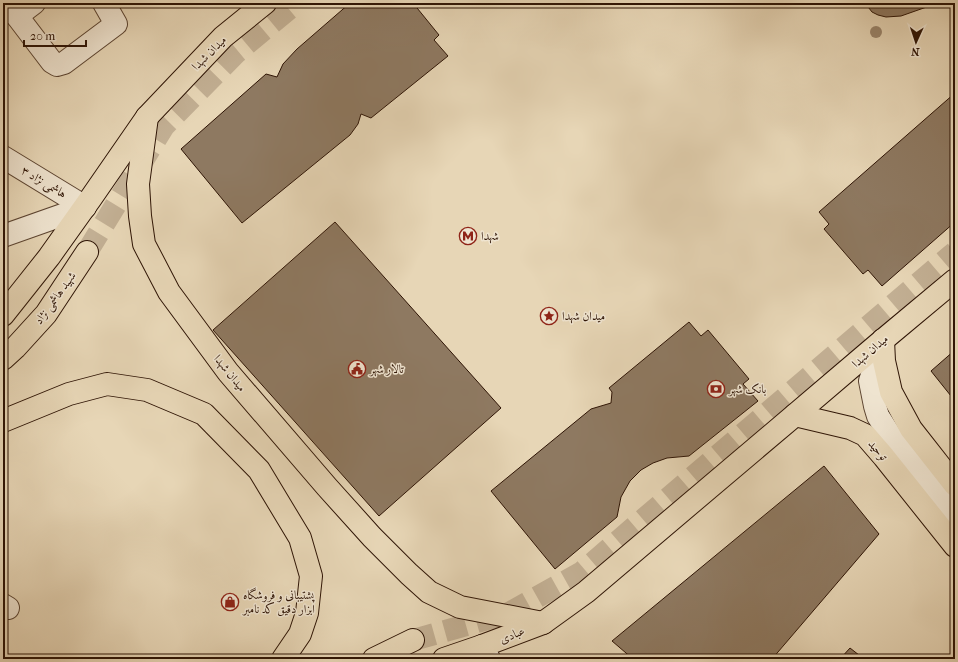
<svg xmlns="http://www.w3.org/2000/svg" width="958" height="662" font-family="'IM FELL French Canon',Amiri,serif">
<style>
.building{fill:#8e7961;stroke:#2e1405}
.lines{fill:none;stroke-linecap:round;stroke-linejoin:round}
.major-tunnel{stroke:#c2af93;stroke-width:22;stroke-dasharray:22 11;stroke-linecap:butt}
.minor-casing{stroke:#5c4431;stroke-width:24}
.major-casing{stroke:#2e1405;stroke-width:24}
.minor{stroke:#efe4d0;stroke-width:22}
.major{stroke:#e7d6b6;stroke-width:22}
.tree{fill:#9b866d}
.labels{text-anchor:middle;stroke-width:3;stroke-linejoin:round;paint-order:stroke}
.street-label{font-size:12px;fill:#2e1405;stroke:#efe4d0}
.poi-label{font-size:12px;fill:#2e1405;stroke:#efe4d0;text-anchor:start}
</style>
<rect width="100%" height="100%" fill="#e7d6b6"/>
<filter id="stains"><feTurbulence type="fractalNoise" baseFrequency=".005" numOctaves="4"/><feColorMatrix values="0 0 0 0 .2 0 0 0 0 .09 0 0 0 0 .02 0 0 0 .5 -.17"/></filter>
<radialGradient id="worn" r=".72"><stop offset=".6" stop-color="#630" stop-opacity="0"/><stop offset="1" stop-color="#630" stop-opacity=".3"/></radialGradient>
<g class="building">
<path d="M350 3H413L439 35 434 40 448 56 371 118 361 114 358 124 350 135 242 223 181 149 266 74 277 77 283 64 297 49Z"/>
<path d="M865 3H938L901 16 886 17 878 15 872 12Z"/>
<path d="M955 93V222L882 286 868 270 863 274 824 229 829 224 819 212Z"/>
<path d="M335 222 501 408 379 516 213 330Z"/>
<path d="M689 322 701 336 708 330 749 379 743 384 758 401 689 456 667 458 653 463 641 470 630 481 621 497 617 517 555 569 491 491 591 409 611 403 612 392 609 388Z"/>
<path d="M955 350V401L931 371Z"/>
<path d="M824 466 879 534 772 659H633L612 641Z"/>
<path d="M850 648 864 659H840Z"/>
</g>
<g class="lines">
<g class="major-tunnel">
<path d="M87 252 164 126 236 53 296 3"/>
<path d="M413 640 509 613 582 572 955 252"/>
</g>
<defs>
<g id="minor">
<path d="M7 3 52 62 57 65 64 63 116 24 104 3"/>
<path d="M17 16 34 3"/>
<path d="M3 157 85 207"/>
<path d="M3 236 85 207"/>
<path d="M883 340 870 381 875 406 878 416 892 438 955 514"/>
<path d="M3 605 8 608"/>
<path d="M482 646 489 659"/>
</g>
<g id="major">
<path d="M147 117 138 184 140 216 144 244 169 292 228 372 327 487 372 537 409 574 429 592 460 607 543 623"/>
<path d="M3 315 49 257 91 198 147 117 223 37 265 3"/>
<path d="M883 340 884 361 891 392 911 429 955 485"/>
<path d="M3 359 15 348 46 314 87 252"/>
<path d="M795 415 850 428 865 435 884 457 955 546"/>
<path d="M3 421 69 394 107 384 147 390 204 414 259 470 300 538 311 576 307 613 300 634 283 659"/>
<path d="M374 659 413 640"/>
<path d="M444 659 482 646 543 623 586 592 795 415 883 340 955 280"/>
</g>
</defs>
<use href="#minor" class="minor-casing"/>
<use href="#major" class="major-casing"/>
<use href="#minor" class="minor"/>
<use href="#major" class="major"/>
</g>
<circle class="tree" cx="876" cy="32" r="6"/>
<defs>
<symbol id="metro-ring" viewBox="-11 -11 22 22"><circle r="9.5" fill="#efe4d0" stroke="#8f2418" stroke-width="1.5"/><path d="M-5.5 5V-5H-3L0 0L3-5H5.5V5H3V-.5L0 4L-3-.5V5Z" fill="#8f2418"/></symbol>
<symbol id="sight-ring" viewBox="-11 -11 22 22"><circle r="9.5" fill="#efe4d0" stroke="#8f2418" stroke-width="1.5"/><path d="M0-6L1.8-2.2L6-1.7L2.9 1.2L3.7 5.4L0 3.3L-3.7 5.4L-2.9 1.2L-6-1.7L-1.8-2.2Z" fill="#8f2418"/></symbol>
<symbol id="civic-ring" viewBox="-11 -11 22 22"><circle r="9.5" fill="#efe4d0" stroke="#8f2418" stroke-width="1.5"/><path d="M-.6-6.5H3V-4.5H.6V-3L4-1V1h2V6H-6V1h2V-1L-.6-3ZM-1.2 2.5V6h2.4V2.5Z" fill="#8f2418"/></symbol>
<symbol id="bank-ring" viewBox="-11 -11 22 22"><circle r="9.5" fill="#efe4d0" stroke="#8f2418" stroke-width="1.5"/><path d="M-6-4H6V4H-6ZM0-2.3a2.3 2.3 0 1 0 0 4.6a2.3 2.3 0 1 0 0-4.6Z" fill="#8f2418"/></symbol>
<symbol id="shop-ring" viewBox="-11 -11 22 22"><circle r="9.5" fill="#efe4d0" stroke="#8f2418" stroke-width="1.5"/><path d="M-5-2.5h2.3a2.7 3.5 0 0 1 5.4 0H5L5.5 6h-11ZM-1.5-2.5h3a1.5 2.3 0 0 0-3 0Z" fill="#8f2418"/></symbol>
</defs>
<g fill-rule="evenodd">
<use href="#metro-ring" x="458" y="226" width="20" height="20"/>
<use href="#sight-ring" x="539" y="306" width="20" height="20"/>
<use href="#civic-ring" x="347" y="359" width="20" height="20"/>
<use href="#bank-ring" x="706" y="379" width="20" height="20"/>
<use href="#shop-ring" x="220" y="592" width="20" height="20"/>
</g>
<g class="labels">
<g class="street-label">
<text transform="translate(209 53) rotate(-45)" y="4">میدان شهدا</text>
<text transform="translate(44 182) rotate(31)" y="4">هاشمی نژاد ۳</text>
<text transform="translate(55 298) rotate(-54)" y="4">شهید هاشمی نژاد</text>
<text transform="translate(870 351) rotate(-41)" y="4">میدان شهدا</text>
<text transform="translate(230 373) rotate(51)" y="4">میدان شهدا</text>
<text transform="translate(878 450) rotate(49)" y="4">توحید</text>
<text transform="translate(512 635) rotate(-22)" y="4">عبادی</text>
</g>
<g class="poi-label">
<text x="481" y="240">شهدا</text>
<text x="562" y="320">میدان شهدا</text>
<text x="370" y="373">تالار شهر</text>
<text x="729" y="393">بانک شهر</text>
<text x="243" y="599">پشتیبانی و فروشگاه<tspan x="243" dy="14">ابزار دقیق کد نامبر</tspan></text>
</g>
</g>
<rect width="958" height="662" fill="none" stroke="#e7d6b6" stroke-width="16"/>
<rect x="4" y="4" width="950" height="654" fill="none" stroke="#2e1405" stroke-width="2"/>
<rect x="8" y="8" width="942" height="646" fill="none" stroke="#2e1405"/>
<g transform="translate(916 42) rotate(183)" stroke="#efe4d0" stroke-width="3" paint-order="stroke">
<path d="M0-3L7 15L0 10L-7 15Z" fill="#2e1405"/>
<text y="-6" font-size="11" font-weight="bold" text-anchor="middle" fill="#2e1405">N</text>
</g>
<path d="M24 40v6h62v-6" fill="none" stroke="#2e1405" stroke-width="2"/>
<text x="30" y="40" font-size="12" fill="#2e1405" stroke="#efe4d0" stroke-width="3" paint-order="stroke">20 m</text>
<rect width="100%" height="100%" filter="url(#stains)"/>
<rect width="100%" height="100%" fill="url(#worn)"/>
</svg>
